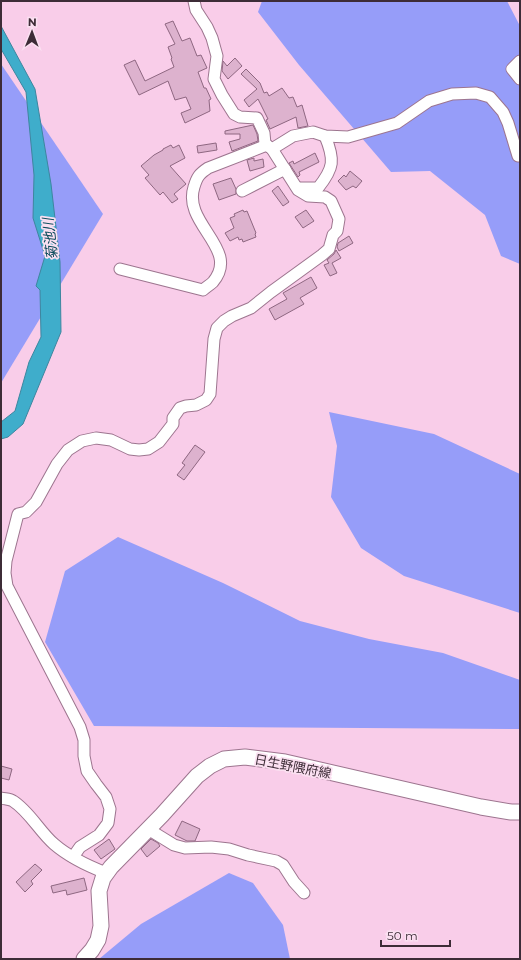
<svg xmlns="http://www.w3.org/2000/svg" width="521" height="960" font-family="Montserrat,'Noto Sans JP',sans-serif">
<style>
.forest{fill:#969df9}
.water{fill:#3fadcb;stroke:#3e869f}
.building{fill:#ddb2ce;stroke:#8e6781}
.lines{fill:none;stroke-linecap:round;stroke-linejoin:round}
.minor-casing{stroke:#9d758f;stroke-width:13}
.secondary-casing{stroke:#9d758f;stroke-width:17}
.minor{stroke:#fff;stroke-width:11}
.secondary{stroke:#fff;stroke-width:15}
.labels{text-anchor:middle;stroke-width:3.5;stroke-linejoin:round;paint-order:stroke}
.street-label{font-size:13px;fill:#3d2c37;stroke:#fbe0f1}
.water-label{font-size:14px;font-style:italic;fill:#0c4c5c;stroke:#fbe0f1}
</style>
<rect width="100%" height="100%" fill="#f9cde9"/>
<g class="forest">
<path d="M262 1H507L520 26V264L501 256 485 215 430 171 391 172 299 65 258 12Z"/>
<path d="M1 64 103 214 1 383Z"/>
<path d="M329 412 434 434 520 474V613L404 576 361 548 331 497 337 446Z"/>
<path d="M118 537 223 583 300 621 369 639 443 653 520 680V729L94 726 45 642 65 571Z"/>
<path d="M229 873 253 883 283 925 290 959H99L141 924Z"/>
</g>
<path class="water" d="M1 26 35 89 51 184 60 262 61 332 23 424 8 437 1 439V422L15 411 29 362 41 337 40 290 36 286 45 256 33 218 34 175 26 92 1 49Z"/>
<g class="building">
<path d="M173 21 182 41 190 38 197 56 201 55 207 68 198 72 204 88H206L211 99 209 100 210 111 185 123 181 113 191 109 186 97 175 100 168 81 139 95 124 65 135 60 145 81 174 67 171 59 172 58 168 47 175 44 165 24Z"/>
<path d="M235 58 242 66 228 79 222 71 223 61 227 66Z"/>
<path d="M246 69 260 83 264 93 267 92 269 96 282 88 289 98 293 97 297 107 302 105 308 126 298 128 296 117 270 129 266 120 268 119 258 99 249 107 244 100 257 89 241 74Z"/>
<path d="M253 125 257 134 258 141 232 151 229 142 240 139V134H225V131Z"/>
<path d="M216 143 217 150 198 153 197 146Z"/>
<path d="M171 145 173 148 179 145 185 158 170 166 186 184 174 194 178 199 172 203 163 192 160 195 145 178 149 175 141 166 154 155 163 150V149Z"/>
<path d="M315 153 319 162 299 172 300 175 298 177 289 163 293 161 294 164Z"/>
<path d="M254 158V161L263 159 264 167 250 171 247 160Z"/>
<path d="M350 171 362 181 356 188 353 186 346 190 338 181 344 175 346 177Z"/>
<path d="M231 178 236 189V194L219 200 213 184Z"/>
<path d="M278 186 289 202 283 206 272 191Z"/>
<path d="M243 210 244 212 247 211 256 233 255 234 256 237 243 242 242 239 239 240 238 237 230 241 225 233 234 228 230 218 235 216 234 214Z"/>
<path d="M306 210 314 221 303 228 295 217Z"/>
<path d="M349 236 353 243 339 251 337 247 338 243Z"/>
<path d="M336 250 341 258 332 263 337 273 330 276 324 265 329 263 327 260 334 254Z"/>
<path d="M311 277 317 288 300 298 304 304 275 320 269 309 287 299 283 293Z"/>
<path d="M195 445 205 452 184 480 177 475 185 465 182 463Z"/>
<path d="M1 766 12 769 9 780 1 778Z"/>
<path d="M182 821 200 829 195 841H187L175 835Z"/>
<path d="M109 839 115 849 101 859 94 850Z"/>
<path d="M151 839 158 843 160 846 147 857 141 849Z"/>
<path d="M35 864 42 870 31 881 33 884 25 892 16 882Z"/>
<path d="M84 878 87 890 67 895 66 890 53 893 51 886Z"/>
</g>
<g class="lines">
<defs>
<g id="minor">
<path d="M520 61 512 69 520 79"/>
<path d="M272 149 293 136 313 132 325 136 348 137 397 123 429 101 452 94 476 93 490 97 503 112 508 123 518 156 520 153"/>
<path d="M298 188H318C334 168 335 160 325 136"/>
<path d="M242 191 285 169"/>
<path d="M120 269 203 290C206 287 210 285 213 282 241 249 182 224 194 187 197 177 199 174 208 168L267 145"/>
<path d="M1 798C5 799 10 799 13 801 29 811 40 832 54 844 69 857 88 866 106 873"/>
<path d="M148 829 174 845 185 848 211 847 229 849 248 855 276 861 283 865 294 882 304 893"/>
<path d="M73 857 80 847 99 835 108 823 110 809 106 797 96 784 87 771 84 756V740L80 727 7 586 5 573 6 561 18 514 26 512 36 502 57 464 68 450 82 441 96 438 111 440 130 449 139 450 148 449 159 442 173 424V418L180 408 186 406 196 405 206 400 210 394 214 339 217 328 224 321 232 316 251 308 271 292 322 255 329 249 333 235 337 231 339 219 331 201 325 197 308 196 298 190 272 149 265 144 264 133 257 118 240 117 234 114 222 95 214 79 217 56 212 38 207 27 196 10 194 1"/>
</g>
<path id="secondary" d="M84 959 92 950 98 940 101 926 99 891 103 878 111 867 162 815 197 776 210 766 224 759 245 757 285 762 481 807 511 812H520"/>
</defs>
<use href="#minor" class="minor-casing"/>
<use href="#secondary" class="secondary-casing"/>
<use href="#minor" class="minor"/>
<use href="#secondary" class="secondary"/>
</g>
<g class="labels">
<g class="street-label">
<text transform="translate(293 766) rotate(11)" y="5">日生野隈府線</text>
</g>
<g class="water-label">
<text transform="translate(50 239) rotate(-96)" y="5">菊池川</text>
</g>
</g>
<rect width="521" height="960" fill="none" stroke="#3d2c37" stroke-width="4"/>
<g transform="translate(32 32) rotate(1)" stroke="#fbe0f1" stroke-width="3" paint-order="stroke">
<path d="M0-3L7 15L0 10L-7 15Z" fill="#3d2c37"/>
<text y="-6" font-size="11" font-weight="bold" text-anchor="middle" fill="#3d2c37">N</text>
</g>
<path d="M381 940v6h69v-6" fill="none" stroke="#3d2c37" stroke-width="2"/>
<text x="387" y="940" font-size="12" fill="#3d2c37" stroke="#fbe0f1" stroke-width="3" paint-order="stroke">50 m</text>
</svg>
